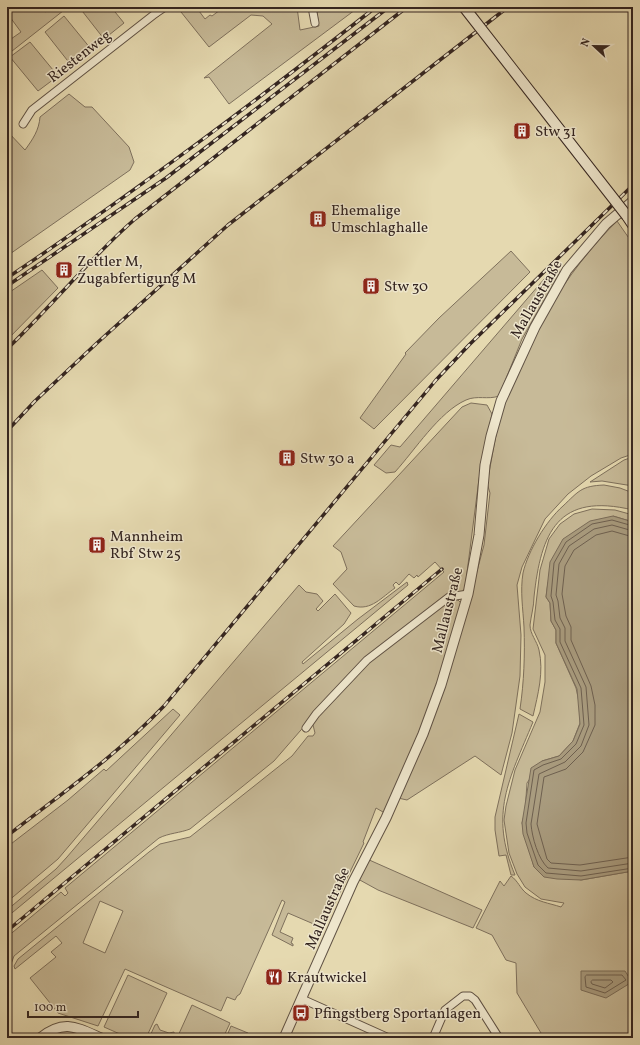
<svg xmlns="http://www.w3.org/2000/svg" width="640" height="1045" font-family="Vollkorn,serif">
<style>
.green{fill:#c7ba98;stroke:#7e705c;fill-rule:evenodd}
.water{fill:#a99c7f;stroke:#7a6c59}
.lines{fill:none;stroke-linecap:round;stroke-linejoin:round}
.shore{stroke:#6e6050;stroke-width:1}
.minor-casing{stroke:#605244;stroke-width:9}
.tertiary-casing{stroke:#605244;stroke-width:11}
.secondary-casing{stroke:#342520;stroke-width:12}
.minor{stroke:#eee6cc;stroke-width:7}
.tertiary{stroke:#eee6cc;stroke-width:9}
.secondary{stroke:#eee6cc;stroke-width:10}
.rail-casing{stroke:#342520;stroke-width:3.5}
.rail{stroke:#eee6cc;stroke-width:2;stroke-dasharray:6;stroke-linecap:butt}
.secondary-bridge-casing{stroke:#342520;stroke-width:12;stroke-linecap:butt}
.secondary-bridge{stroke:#eee6cc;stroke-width:10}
.labels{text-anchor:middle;stroke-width:3;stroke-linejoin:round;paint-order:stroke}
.street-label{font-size:15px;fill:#342520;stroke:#eee6cc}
.poi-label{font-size:15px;fill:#342520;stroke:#eee6cc;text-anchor:start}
</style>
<rect width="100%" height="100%" fill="#e5d9b0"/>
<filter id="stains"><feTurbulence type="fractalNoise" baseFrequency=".005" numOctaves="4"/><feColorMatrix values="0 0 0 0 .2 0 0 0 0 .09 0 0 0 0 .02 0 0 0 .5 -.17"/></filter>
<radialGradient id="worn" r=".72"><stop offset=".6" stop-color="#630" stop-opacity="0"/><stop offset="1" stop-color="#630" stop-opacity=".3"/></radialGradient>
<g class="green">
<path d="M7 7H41L45 12 52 7H68L7 55V34L11 39 21 32 7 13Z"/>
<path d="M79 7H111L124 23 104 39Z"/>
<path d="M188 7H199L201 10 199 11 205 19 210 15 212 16 224 7H297L300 30 319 26 316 7H359L229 104 209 77 204 78 272 24 263 16 251 15 209 47 181 12Z"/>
<path d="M64 16 91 49 71 65 45 32Z"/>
<path d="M30 42 58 76 38 91 10 57Z"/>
<path d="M69 94 85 107H92L129 147 134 162 130 170 7 256V131L25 150C33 139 39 130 40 117Z"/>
<path d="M617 221 633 244V454L621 458 591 476 568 494 545 519 522 567 517 585 521 635 520 676 512 733 501 775 475 756 407 800 398 798 469 601 484 545 490 493 487 483C492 459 495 434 502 412 524 341 565 273 617 221Z"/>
<path d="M511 251 530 272 374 429 360 418 406 354 405 353 439 318Z"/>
<path d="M42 270 58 288 7 340V294Z"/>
<path d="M551 271 560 272 522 339 499 396C488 400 477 395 466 400 439 412 415 450 395 472L386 473 374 465 391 445 400 447Z"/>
<path d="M471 403 487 405 492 414 479 479 465 588 462 592 444 596 360 662 274 761 190 829C180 833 169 833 159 838L14 956 7 975V937L61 892 65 896 68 893 65 888 444 572 435 562 418 577 417 575 414 578 409 574 399 585 396 582 393 585 395 588C382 597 371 611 354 606L333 584 347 569 341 552 333 546 462 407Z"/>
<path d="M633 457V486L602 481 590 482 624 460Z"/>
<path d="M604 485 620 488 633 493V510C558 492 541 532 534 597 534 606 531 616 530 625 530 634 537 641 539 650 544 672 538 694 533 716L520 709C524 682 525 655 524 627 523 609 520 591 523 573 528 551 546 521 563 506 579 491 581 486 604 485Z"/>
<path d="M592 509 615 510 633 515V522L613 516 548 582 546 597 550 603 551 621 556 630V643L576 688 580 706V723L573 741 559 756 542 761 527 783 525 812 522 823 534 867 581 880 633 871V1038H544L517 993 516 963 506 960 492 935 476 928 500 881 504 886 511 876C518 881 520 888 526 893 537 902 549 903 561 907L564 903 541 899 525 887 517 874 509 853 504 820 506 806 515 770 540 712 545 682V655L533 629 540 570 549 539 560 524 574 514Z"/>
<path d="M407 582 408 585 7 917V910L56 869 67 857 299 585 306 592 317 594 323 601 316 609 318 611 335 594 351 613 344 624 302 662 303 664 358 619Z"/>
<path d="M450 600H458L461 603 436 691 386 811 383 812 376 808 363 842 364 843 323 928 288 913 280 932 293 938 291 943 293 944V946L272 935 285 902 282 900 240 994 237 996 235 1000 227 997 221 1011 125 969 98 1026 58 1013 30 978 56 957 51 952 62 943 56 936 15 969 14 966 18 959 149 852 160 844 190 837 292 756 308 736H313L315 733 313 725 315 720 368 662ZM100 901 123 911 105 953 83 943Z"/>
<path d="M173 709 180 715 58 859 7 902V847L68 800 104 769 106 771Z"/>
<path d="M519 714 533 722C509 780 489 813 515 875H511L506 855 499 856 495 830V817Z"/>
<path d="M367 859 482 910 473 928 378 890 358 879Z"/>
<path d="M128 975 167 993 146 1038H129L104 1027Z"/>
<path d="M192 1005 230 1023 223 1038H177Z"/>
<path d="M157 1024 160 1030 169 1033 174 1032 175 1038H149L155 1025Z"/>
<path d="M231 1026 248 1033 245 1038H226Z"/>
</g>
<g class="water">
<path d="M613 516 633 522V871L581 880 557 879 544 877 534 867 523 834 522 823 531 768 542 761 559 756 573 741 580 724 577 689 556 643V630L551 621 550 603 546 597 550 562 563 539 590 521Z"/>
<path d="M581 971H625L632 982 606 998 581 990Z"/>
</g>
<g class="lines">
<g class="shore">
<path d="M633 526 612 520 592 524 566 542 554 563 551 596 553 602 555 620 560 629V642L581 688 584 725 576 744 561 759 543 765 534 770 526 823 527 833 538 865 546 873 581 876 633 868"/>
<path d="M633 531 612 525 594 529 569 546 559 564 556 595 558 601 560 618 565 628V641L586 687 589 725 581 746 565 762 539 774 531 824C532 837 538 859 548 868L581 871 633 863"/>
<path d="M633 537 612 531 596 535 574 550 565 566 562 594 566 616 571 627V640L591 686 595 705V725L583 752 566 769 544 777 537 824 547 859 551 863 580 865 633 857"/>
<path d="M587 975H622L626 980 605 993 586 987 585 977Z"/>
<path d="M593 980H611L613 982 605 988 592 984 591 982Z"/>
</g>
<defs>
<g id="minor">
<path d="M312 7 315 23"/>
<path d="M156 13 165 7"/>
<path d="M23 124 32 110 156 13V7"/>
<path d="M306 728 316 714 367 660 449 597 468 594"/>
<path d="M302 999 389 1038"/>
<path d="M433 1038 445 1010 463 996H470L475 1000 499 1038"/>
</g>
<g id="tertiary">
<path d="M40 1038C64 1019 76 1027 101 1038"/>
<path d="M284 1038 353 882 386 818 423 734 441 685 468 594 479 535 485 465 491 436 501 401 535 327 567 270 606 224 633 201"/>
</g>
<path id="secondary" d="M627 216 633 225"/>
</defs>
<use href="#minor" class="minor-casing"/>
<use href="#tertiary" class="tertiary-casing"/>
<use href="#secondary" class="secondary-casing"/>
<use href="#minor" class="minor"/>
<use href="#tertiary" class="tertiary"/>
<use href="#secondary" class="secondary"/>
<defs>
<g id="rail">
<path d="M7 278C134 193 256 101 376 7"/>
<path d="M7 286 166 178 389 7"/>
<path d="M7 349C51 307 89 259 135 219L407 7"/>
<path d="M7 431 35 401 97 343 228 225 508 7"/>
<path d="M7 836C61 794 117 755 164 706L436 380 469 345 633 185"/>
<path d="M7 931 442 569"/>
</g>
</defs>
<use href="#rail" class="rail-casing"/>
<use href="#rail" class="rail"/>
<defs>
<path id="secondary-bridge" d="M464 7 627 216"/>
</defs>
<use href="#secondary-bridge" class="secondary-bridge-casing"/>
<use href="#secondary-bridge" class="secondary-bridge"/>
</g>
<defs>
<symbol id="building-square" viewBox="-11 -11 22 22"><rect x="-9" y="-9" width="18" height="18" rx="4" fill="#8f2418" stroke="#eee6cc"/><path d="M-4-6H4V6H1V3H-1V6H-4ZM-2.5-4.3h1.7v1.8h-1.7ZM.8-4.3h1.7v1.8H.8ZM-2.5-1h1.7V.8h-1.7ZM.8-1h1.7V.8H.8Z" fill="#fff"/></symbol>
<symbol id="restaurant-square" viewBox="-11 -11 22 22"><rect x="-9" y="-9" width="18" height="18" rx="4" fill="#8f2418" stroke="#eee6cc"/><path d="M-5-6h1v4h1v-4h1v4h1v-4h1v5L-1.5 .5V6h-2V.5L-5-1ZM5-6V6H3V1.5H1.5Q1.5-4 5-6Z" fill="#fff"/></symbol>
<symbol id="bus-square" viewBox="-11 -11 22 22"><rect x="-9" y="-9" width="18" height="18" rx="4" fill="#8f2418" stroke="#eee6cc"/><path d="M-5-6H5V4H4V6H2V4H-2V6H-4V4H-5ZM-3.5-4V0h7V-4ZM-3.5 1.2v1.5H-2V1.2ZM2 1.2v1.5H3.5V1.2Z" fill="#fff"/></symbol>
</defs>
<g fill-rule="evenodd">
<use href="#building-square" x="512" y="121" width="20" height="20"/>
<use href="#building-square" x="308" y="209" width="20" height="20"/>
<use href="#building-square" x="54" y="260" width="20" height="20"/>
<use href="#building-square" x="361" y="276" width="20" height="20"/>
<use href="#building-square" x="277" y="448" width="20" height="20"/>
<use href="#building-square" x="87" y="535" width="20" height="20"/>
<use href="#restaurant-square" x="264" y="967" width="20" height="20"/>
<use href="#bus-square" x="291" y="1003" width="20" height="20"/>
</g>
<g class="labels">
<g class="street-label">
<text transform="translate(79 56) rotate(-38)" y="5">Riestenweg</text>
<text transform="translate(536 299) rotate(-60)" y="5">Mallaustraße</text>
<text transform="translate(447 610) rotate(-76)" y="5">Mallaustraße</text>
<text transform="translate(327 908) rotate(-66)" y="5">Mallaustraße</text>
</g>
<g class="poi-label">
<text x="535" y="136">Stw 31</text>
<text x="331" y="215">Ehemalige<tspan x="331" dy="17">Umschlaghalle</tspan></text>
<text x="77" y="266">Zettler M,<tspan x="77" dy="17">Zugabfertigung M</tspan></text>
<text x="384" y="291">Stw 30</text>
<text x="300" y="463">Stw 30 a</text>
<text x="110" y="541">Mannheim<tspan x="110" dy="17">Rbf Stw 25</tspan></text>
<text x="287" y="982">Krautwickel</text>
<text x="314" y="1018">Pfingstberg Sportanlagen</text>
</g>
</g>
<rect width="640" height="1045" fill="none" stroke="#e5d9b0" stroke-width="24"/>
<rect x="8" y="8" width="624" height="1029" fill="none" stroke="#342520" stroke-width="2"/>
<rect x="12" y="12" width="616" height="1021" fill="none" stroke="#342520"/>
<g transform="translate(594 46) rotate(292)" stroke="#eee6cc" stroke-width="3" paint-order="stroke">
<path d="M0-3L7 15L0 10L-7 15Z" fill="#342520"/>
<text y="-6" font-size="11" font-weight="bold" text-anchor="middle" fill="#342520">N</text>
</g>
<path d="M28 1011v6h110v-6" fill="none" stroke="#342520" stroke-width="2"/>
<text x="34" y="1011" font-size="12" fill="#342520" stroke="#eee6cc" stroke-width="3" paint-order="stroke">100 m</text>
<rect width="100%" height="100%" filter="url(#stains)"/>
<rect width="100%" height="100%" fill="url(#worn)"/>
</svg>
